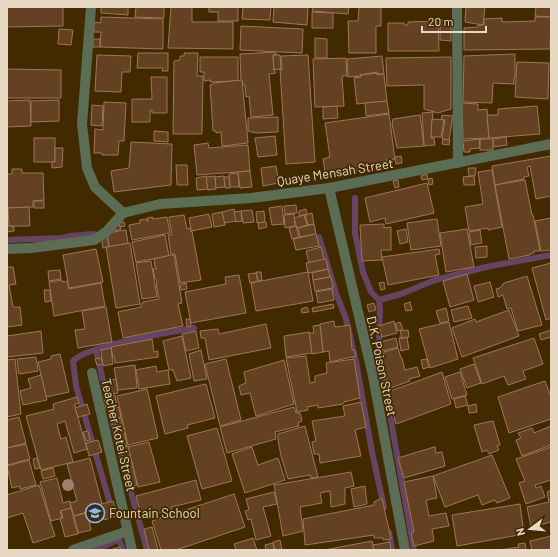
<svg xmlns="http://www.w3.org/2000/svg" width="558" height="557" font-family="Barlow,sans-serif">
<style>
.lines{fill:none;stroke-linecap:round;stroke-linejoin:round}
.stream{stroke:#664562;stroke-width:6}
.building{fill:#654124;stroke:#9e7658}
.minor{stroke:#5b6d55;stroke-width:10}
.tree{fill:#a27f6c}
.labels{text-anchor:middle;stroke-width:3.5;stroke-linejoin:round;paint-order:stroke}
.street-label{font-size:13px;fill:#e7d9c3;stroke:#412a00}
.poi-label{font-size:13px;fill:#e7d9c3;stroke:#412a00;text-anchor:start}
</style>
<rect width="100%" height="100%" fill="#412a00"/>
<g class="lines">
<g class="stream">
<path d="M355 198V233L363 272 371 292 379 300 380 310 379 335 380 359 414 550"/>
<path d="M319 237 336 293 346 319 356 362 372 452 384 507"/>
<path d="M7 240 62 238 70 236 94 234"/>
<path d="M379 300 401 294 435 280 486 267 551 255"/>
<path d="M96 350 116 437 147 550"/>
<path d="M109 500 76 386 73 361C86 346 170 332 194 328"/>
<path d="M389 532 392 550"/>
<path d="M96 550 119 539 123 550"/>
</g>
</g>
<g class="building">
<path d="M7 7H63V26L7 27Z"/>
<path d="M101 7H128V15L101 13Z"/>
<path d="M136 7H164V18L135 17Z"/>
<path d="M171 7H192V22H233V49L168 48Z"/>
<path d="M209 7H238V21H218V12H209Z"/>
<path d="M243 7H271L270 20 242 19Z"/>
<path d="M274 7H308L307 25 273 22Z"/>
<path d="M313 7H349L348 14 312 11Z"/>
<path d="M359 7H381V26H376V53H349L348 21H358Z"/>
<path d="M466 7H485L483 25 465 22Z"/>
<path d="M536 7H551V17L535 16Z"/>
<path d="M312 12 333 13V28H312Z"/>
<path d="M101 17 163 19V49L100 47 101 32H94V22L101 23Z"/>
<path d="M535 17H551L550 49 464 50V28L478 27V25H484V19L502 18V22L535 21Z"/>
<path d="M440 20H451V41L440 40Z"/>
<path d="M438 21 439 51H388V23H404V25H408V22Z"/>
<path d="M241 26 303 29 302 53 240 50Z"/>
<path d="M59 29 73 30 71 45 58 44Z"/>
<path d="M315 38 327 39V58H315Z"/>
<rect x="93" y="39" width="7" height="8"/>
<path d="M275 52 277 54 273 55 274 70 276 73 269 74 273 115 251 117 249 96 246 97 245 85H243L242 80H241L240 54Z"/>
<path d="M138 53H168V71H162L163 68H137Z"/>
<path d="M184 53H198L197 76H203L202 134H173L174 61 180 60V56H184Z"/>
<path d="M515 54V78H514V84L493 83 492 103 463 102 464 56Z"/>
<path d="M97 55 131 56 130 72H122L121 92 95 91Z"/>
<path d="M273 55H280L281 69 274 70Z"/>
<path d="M308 55 315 162 286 164 280 69 282 70 281 56Z"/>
<path d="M382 56 384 74H378L377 72 360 75 361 76 348 77 347 59Z"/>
<path d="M200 57H238V81L210 82 211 80 204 81V72H200Z"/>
<path d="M451 57V109L438 113 424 109V85L387 86 386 58Z"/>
<path d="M346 58 347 76H343V77H342L344 106 315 107 313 59Z"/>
<path d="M517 62 549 63 548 99 515 97Z"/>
<path d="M7 69 61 70V98H7Z"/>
<path d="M377 73V75L384 74 387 101 357 104 354 78 361 77V75Z"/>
<path d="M151 77H167V113H152V110L150 111V122H132V99H152Z"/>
<path d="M242 80 248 143 222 146 221 132 216 133V131H213L210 85 213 84V83Z"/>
<path d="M30 100 31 126 7 127V101Z"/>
<path d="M59 100V121L31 122V101Z"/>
<path d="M387 101 389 113 366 116 365 103Z"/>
<path d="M104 102 126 103 124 141H119L118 155H102V153H94L95 129 103 130Z"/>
<path d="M462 103 478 104V110L487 109 489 138 463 139Z"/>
<path d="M92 105 103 106 102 126 91 125Z"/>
<path d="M337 106 338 118 323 119V107Z"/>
<path d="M537 106 540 134 489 138 487 115H498V109Z"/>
<path d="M433 112 431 138H434L435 145 424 146 422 113Z"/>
<path d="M389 114 395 159 386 160 387 165 378 166 379 168 345 173 344 170 334 171 335 177 326 178 323 159 330 157 325 123Z"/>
<path d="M420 115 424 146 397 148 392 124 393 119Z"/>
<path d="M442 115 453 116 449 140 442 139 445 120H441Z"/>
<path d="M278 117V132L256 133 248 131V118Z"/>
<path d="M432 119 444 120 441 137H431Z"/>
<path d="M154 131 168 132V142L154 141Z"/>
<path d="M275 136 277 155 258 157 255 138Z"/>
<path d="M506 137 507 145 494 147 493 139Z"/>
<rect x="34" y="138" width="21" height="24"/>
<path d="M443 139 450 140 449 145 442 144Z"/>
<path d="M479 139 480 148 470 149V152H464L463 141Z"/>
<rect x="480" y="139" width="13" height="11"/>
<path d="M131 142 172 144 171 185 114 192 111 171 129 168Z"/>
<path d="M208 143 209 148 248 145 250 171 197 175 194 145Z"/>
<path d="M55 148H63L62 167 52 168V162H55Z"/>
<path d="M401 156 402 163 396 164 395 157Z"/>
<path d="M551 156V196L536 199 530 166 527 167 529 176 524 177V179L495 185 492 166Z"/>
<path d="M393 160V162L387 163V161Z"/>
<path d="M176 165H187L188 185H177Z"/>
<path d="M276 166 279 183 263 186 261 168Z"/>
<path d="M468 168H476L475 176H469Z"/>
<path d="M12 169H22V173H43L44 200 33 201V207L7 208V174H12Z"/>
<path d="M492 170 502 227 488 230V228L469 231 465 207 483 204 478 172Z"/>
<path d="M250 171 252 187 240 188 238 172Z"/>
<path d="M238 173 239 187H230L229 174Z"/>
<path d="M427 174 428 179 422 180 421 176Z"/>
<path d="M206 176 208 189 197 190 196 178Z"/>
<path d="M215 176 216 189 208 190 206 177Z"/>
<path d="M224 176 225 187 216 188 215 177Z"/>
<path d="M474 176 475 185H464L463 177Z"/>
<path d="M224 177H229L230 188H225Z"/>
<path d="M432 178 433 184 429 185 428 179Z"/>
<path d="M398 180 399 187 395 188 393 181Z"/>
<path d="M525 180 532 215H533L540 251H534V253L530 254V255L509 259 495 185Z"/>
<path d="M427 183 434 213 386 224 385 218 370 222 365 198Z"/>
<rect x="34" y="201" width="10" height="7"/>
<path d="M296 205 297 213 285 214 284 206Z"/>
<path d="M282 206 284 224 272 225 269 208Z"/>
<path d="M29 207 30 226H9L8 208Z"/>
<path d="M234 209 236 221 224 223 222 212Z"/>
<path d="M306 209 307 214 299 216V211Z"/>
<path d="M252 210 254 222 243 223 241 211Z"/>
<path d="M241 211 242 221 236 222 234 212Z"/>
<path d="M264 211 265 222 257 223 256 212Z"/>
<path d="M222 212 225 225 214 227 212 214Z"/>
<path d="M312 213 314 224 308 225 305 215Z"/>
<path d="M209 214 212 227 191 231 189 218Z"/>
<path d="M294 214 295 226 285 228 284 215Z"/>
<path d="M184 215 187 229 190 228 191 232 192 231 201 280 180 283 175 254H171L168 235H172L169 217Z"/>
<path d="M304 215 307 225 297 228 294 218Z"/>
<path d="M153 217V219L167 217 170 233 132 240 129 225 140 223V220L146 219 148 222 147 218Z"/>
<path d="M551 218V250L541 251 535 221Z"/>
<path d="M437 219 441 246 411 250 407 223Z"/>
<path d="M124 222 125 226 120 227 119 223Z"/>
<path d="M266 222 267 227 259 229 258 223Z"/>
<path d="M119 224 121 229 115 231 113 225Z"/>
<path d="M314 224 316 234 300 237 298 228Z"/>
<path d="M384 224V228L391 227V250H381L382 260 362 261 360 225Z"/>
<path d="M7 225 14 227V231L7 232Z"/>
<path d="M296 226 299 237 292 239 289 228Z"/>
<path d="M406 229 408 242 400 244 397 231Z"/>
<path d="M467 229 474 267 446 272 440 233Z"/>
<path d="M126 230 128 243 109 247 107 233Z"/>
<path d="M480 230 482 243 471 245 469 232Z"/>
<path d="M316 234 319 246 296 250 293 239Z"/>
<path d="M165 235 169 256 136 262 132 242Z"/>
<path d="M107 236 109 247 103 248 101 237Z"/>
<path d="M130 243 140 304 116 308 106 247Z"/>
<path d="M487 246V257L476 258 475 247Z"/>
<path d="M321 247 324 260 309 263 306 251Z"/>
<path d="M96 249 103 282 69 288 63 255Z"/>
<path d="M439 249 440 254 435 255 439 275 388 285 382 257Z"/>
<path d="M171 255H174L182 303 178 304 183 326 123 338 118 312 141 307V304L143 303V302L159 299 156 284H157L156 279H155L153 269 157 268 156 267H155L154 259Z"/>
<path d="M326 259 328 269 308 273 306 263Z"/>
<path d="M151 261 157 297 142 299 136 263Z"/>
<path d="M551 263V318L546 320 532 268Z"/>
<path d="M7 267H13L16 284 9 285 13 307H20L22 325 7 327Z"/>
<path d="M328 269 330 277 313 280 312 273Z"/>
<path d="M60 270 61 279 49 281 48 271Z"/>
<path d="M256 272H261L262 280 258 281Z"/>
<path d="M308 272 313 301 256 311 251 283Z"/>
<path d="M256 273 258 281 250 283 248 274Z"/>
<path d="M467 274 474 300 450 307 443 281Z"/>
<path d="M239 275 246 313 191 323 185 292 226 284 225 277Z"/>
<path d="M527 276 542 325 518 331 511 308 507 309 503 295 498 297 496 289 500 288 504 283Z"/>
<path d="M331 277 333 288 315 291 313 280Z"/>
<path d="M62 280V282L67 281 69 289 101 283 105 306 54 316 49 282Z"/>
<path d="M384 282 385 289 381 290 379 283Z"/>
<path d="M490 282 494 297 478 302 474 286Z"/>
<path d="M186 283 187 289 181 290 180 285Z"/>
<path d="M332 289 334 300 318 303 316 292Z"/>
<path d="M44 290H50L51 301 45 302Z"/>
<path d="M410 302 412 310 406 311 404 304Z"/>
<path d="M374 303 376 310 369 312 367 305Z"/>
<path d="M333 304 334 308 313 312 312 308Z"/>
<path d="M468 306 472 318 454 322 451 310Z"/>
<path d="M106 307 112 342 78 348 75 330 85 329 82 311Z"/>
<path d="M307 307 309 312 302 313 301 309Z"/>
<path d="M446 308 449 321 440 323 436 311Z"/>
<path d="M509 310 519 336 462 357 452 328 475 319 476 322Z"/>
<path d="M186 319H190L191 326 187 327Z"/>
<path d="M334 321 335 327 350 325 352 350H354L356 356 330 362 329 351 323 352 320 324Z"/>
<path d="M394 321 397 333 382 337 379 326Z"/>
<path d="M400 322 403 329 398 331 395 324Z"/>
<path d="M449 322 458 359 430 368 419 329Z"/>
<path d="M266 324 271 348 209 360 205 338H201L200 331 218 329 219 334Z"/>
<path d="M320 325 323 352 312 354 309 333H314L313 326Z"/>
<path d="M408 330 409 337 402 338 400 331Z"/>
<path d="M551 330V337L541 340 539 334Z"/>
<path d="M41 331 43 353 7 357V336Z"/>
<path d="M196 331 199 348 186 351 182 334Z"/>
<path d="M309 332 312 353 286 357 284 336Z"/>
<path d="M182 336 191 378 177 381 173 370H169L163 341Z"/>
<path d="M401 337V339L407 337 409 349 401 351 399 338Z"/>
<path d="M396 338 398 347 382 351 380 342Z"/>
<path d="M534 338 543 364 523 371 526 379 508 385 504 376 482 384 473 358Z"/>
<path d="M152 339 154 352 158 351V357L115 363 114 356 113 357 111 347Z"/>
<path d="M111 348 113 364 103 366 101 350Z"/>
<path d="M398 348 401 358H402L405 370 417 367 420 376 409 379 410 381 388 389 382 359 383 358V354L384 353V352Z"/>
<path d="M201 350 207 379 194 381 189 354Z"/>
<path d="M60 354 69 392 46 397 38 362 51 359V356Z"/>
<path d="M306 356 310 383 315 382V376L327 373 326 363 354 359 360 398 344 402 343 404 318 408V405L307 407 308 410 297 412 286 358Z"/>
<path d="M36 357 38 371 19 374 17 359Z"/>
<path d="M101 358 103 364 97 365 95 359Z"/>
<path d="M15 359 21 414 7 417V360Z"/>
<path d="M226 359 241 420 220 426 205 364Z"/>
<path d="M427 359 429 367 423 369 421 360Z"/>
<path d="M284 360 294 404 256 416 250 393 241 395 239 386 246 383 244 372Z"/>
<path d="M474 364 481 383 467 388 460 369Z"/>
<path d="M135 365 137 388 118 390 114 368Z"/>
<path d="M156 366 157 372 168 370 170 384 139 389 136 370Z"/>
<path d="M442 372 451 404 396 424 388 392Z"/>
<path d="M460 372 467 395 452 399 445 377Z"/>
<path d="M41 375 47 400 23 405 20 391 31 388 28 379Z"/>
<path d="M116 379 118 393 106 395 104 381Z"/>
<path d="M545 381 551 397V419L509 433 498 397Z"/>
<path d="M206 384 215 418 187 425 188 428 165 434 156 396Z"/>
<path d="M147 389 158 438 128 445 117 396Z"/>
<path d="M115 395 117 407 106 409 104 397Z"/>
<path d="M465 396 468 405 456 408 454 399Z"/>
<path d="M77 397 79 403 75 404V407L87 449 74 453 65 421 57 424 61 439 66 437 73 462 41 470 26 416 54 409 53 404Z"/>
<path d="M361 402 366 427 355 430 361 456 320 463 319 454H314L312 442 316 441 312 421 345 416 343 406Z"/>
<path d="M87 404 90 414 78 417 75 408Z"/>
<path d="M476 404 477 412 469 413 468 406Z"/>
<path d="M119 407 121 417 116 419 113 408Z"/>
<path d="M294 407 296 413H300L302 421 298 423 299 426 275 432 276 439 227 453 220 427Z"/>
<path d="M114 411 115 416 109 417 108 413Z"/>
<path d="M19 417 26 443 7 448V420Z"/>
<path d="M121 418 127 446 121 447 115 419Z"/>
<path d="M493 421 500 445 497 446 499 450 489 454 487 450 482 452 474 425Z"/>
<path d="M305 426 318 477 311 478 310 475 288 479 281 456 278 440V434Z"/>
<path d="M551 426V445L522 456 516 440 521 438 518 433 532 428 534 433Z"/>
<path d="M217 428 232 481 202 489 187 436Z"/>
<path d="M88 431 90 440 86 441 83 432Z"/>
<path d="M98 440 102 452 89 456 86 443Z"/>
<path d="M149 442 160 482 138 487 128 447Z"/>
<path d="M26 444 30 459 7 465V448Z"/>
<path d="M128 446 137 485 130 487 120 448Z"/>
<path d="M252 447 258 465 278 458 285 480 245 493 232 454Z"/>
<path d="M434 447H435L436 453 442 452 445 466 404 478 398 458Z"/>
<path d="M551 447V480L535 485 536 488 541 486 545 497 526 504 519 483 525 481 516 459Z"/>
<path d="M492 455 510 498 497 503 495 500 482 505 478 495 445 507 433 476Z"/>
<path d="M37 458 40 468 35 469 33 459Z"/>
<path d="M90 458 102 504 100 505 104 519 90 522 87 512 74 516 70 503 77 501 67 464Z"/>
<path d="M29 460 36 485 20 489V486L12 488 7 466Z"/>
<path d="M53 468 55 476 43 479 41 471Z"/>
<path d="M351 472 354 486 345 488V504L331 507 330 491 320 493 322 503 300 507 303 531 283 536 274 485Z"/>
<path d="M433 476 437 498 426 500 429 516 446 513 449 526 432 529 434 541 414 546 411 533 414 532 404 482Z"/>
<path d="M57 478 63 503 70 501 71 508 60 511 62 518 51 521 40 482Z"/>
<path d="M196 480 201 500 171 507 172 510 142 517 136 496Z"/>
<path d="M39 485 55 536 33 543 23 513 7 518V495Z"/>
<path d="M365 486 367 504 354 507 351 489Z"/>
<path d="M551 490V522L531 527 527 507 549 502 547 492Z"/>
<path d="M274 492 277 504 263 507 271 536 256 540 251 519 248 520 245 511 249 510 246 499Z"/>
<path d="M234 494 245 527 176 550H161L152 521Z"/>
<path d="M382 498 391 539 383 540V538H374V535L305 545 303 519 374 505V502Z"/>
<path d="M113 501 117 516 104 520 101 504Z"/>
<path d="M520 504 524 534 457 546 452 515Z"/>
<path d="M71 508 78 534 65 537 60 518H63L61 511Z"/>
<path d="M87 513 91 530 78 533 74 516Z"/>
<path d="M152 527 158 550H149L144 529Z"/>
<path d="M551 536V550H532L530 541Z"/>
<path d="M253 538 257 550H236L234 544Z"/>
<path d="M280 540 282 550H275L273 542Z"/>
<path d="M372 541 374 550H324Z"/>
<path d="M390 542 391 550H374L373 545Z"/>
<path d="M273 543 274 550H266L265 545Z"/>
<path d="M525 543 526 550H500L519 547 518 544Z"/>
<path d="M120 547 121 550H110Z"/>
</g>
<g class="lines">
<g class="minor">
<path d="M91 7 82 124 87 168 95 187 123 213"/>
<path d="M457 7 458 163"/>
<path d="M329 188 373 376 405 550"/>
<path d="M123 213 160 204 251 198 329 188 551 144"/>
<path d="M7 249 31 248 94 240 106 232 123 213"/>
<path d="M92 373 132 550"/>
<path d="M73 550 128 531"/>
</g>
</g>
<circle class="tree" cx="68" cy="485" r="6"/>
<defs>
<symbol id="school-ring" viewBox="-11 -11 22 22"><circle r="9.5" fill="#412a00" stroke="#8cb9fc" stroke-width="1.5"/><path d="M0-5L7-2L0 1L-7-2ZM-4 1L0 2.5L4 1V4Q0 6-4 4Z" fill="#8cb9fc"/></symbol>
</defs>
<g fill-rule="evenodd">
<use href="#school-ring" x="84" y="502" width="22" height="22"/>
</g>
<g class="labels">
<g class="street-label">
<text transform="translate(335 172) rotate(-9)" y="5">Quaye Mensah Street</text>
<text transform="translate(382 366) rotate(78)" y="5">D.K. Poison Street</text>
<text transform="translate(119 435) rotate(77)" y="5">Teacher Kotei Street</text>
</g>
<g class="poi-label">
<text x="109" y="518">Fountain School</text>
</g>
</g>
<rect width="558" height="557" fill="none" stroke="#e7d9c3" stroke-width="16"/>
<g transform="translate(530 529) rotate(254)" stroke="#412a00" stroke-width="3" paint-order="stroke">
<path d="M0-3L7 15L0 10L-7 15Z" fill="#e7d9c3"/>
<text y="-6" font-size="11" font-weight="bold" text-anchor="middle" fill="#e7d9c3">N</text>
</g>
<path d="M422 26v6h64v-6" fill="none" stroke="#e7d9c3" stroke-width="2"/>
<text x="428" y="26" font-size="12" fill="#e7d9c3" stroke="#412a00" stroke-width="3" paint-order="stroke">20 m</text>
</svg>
